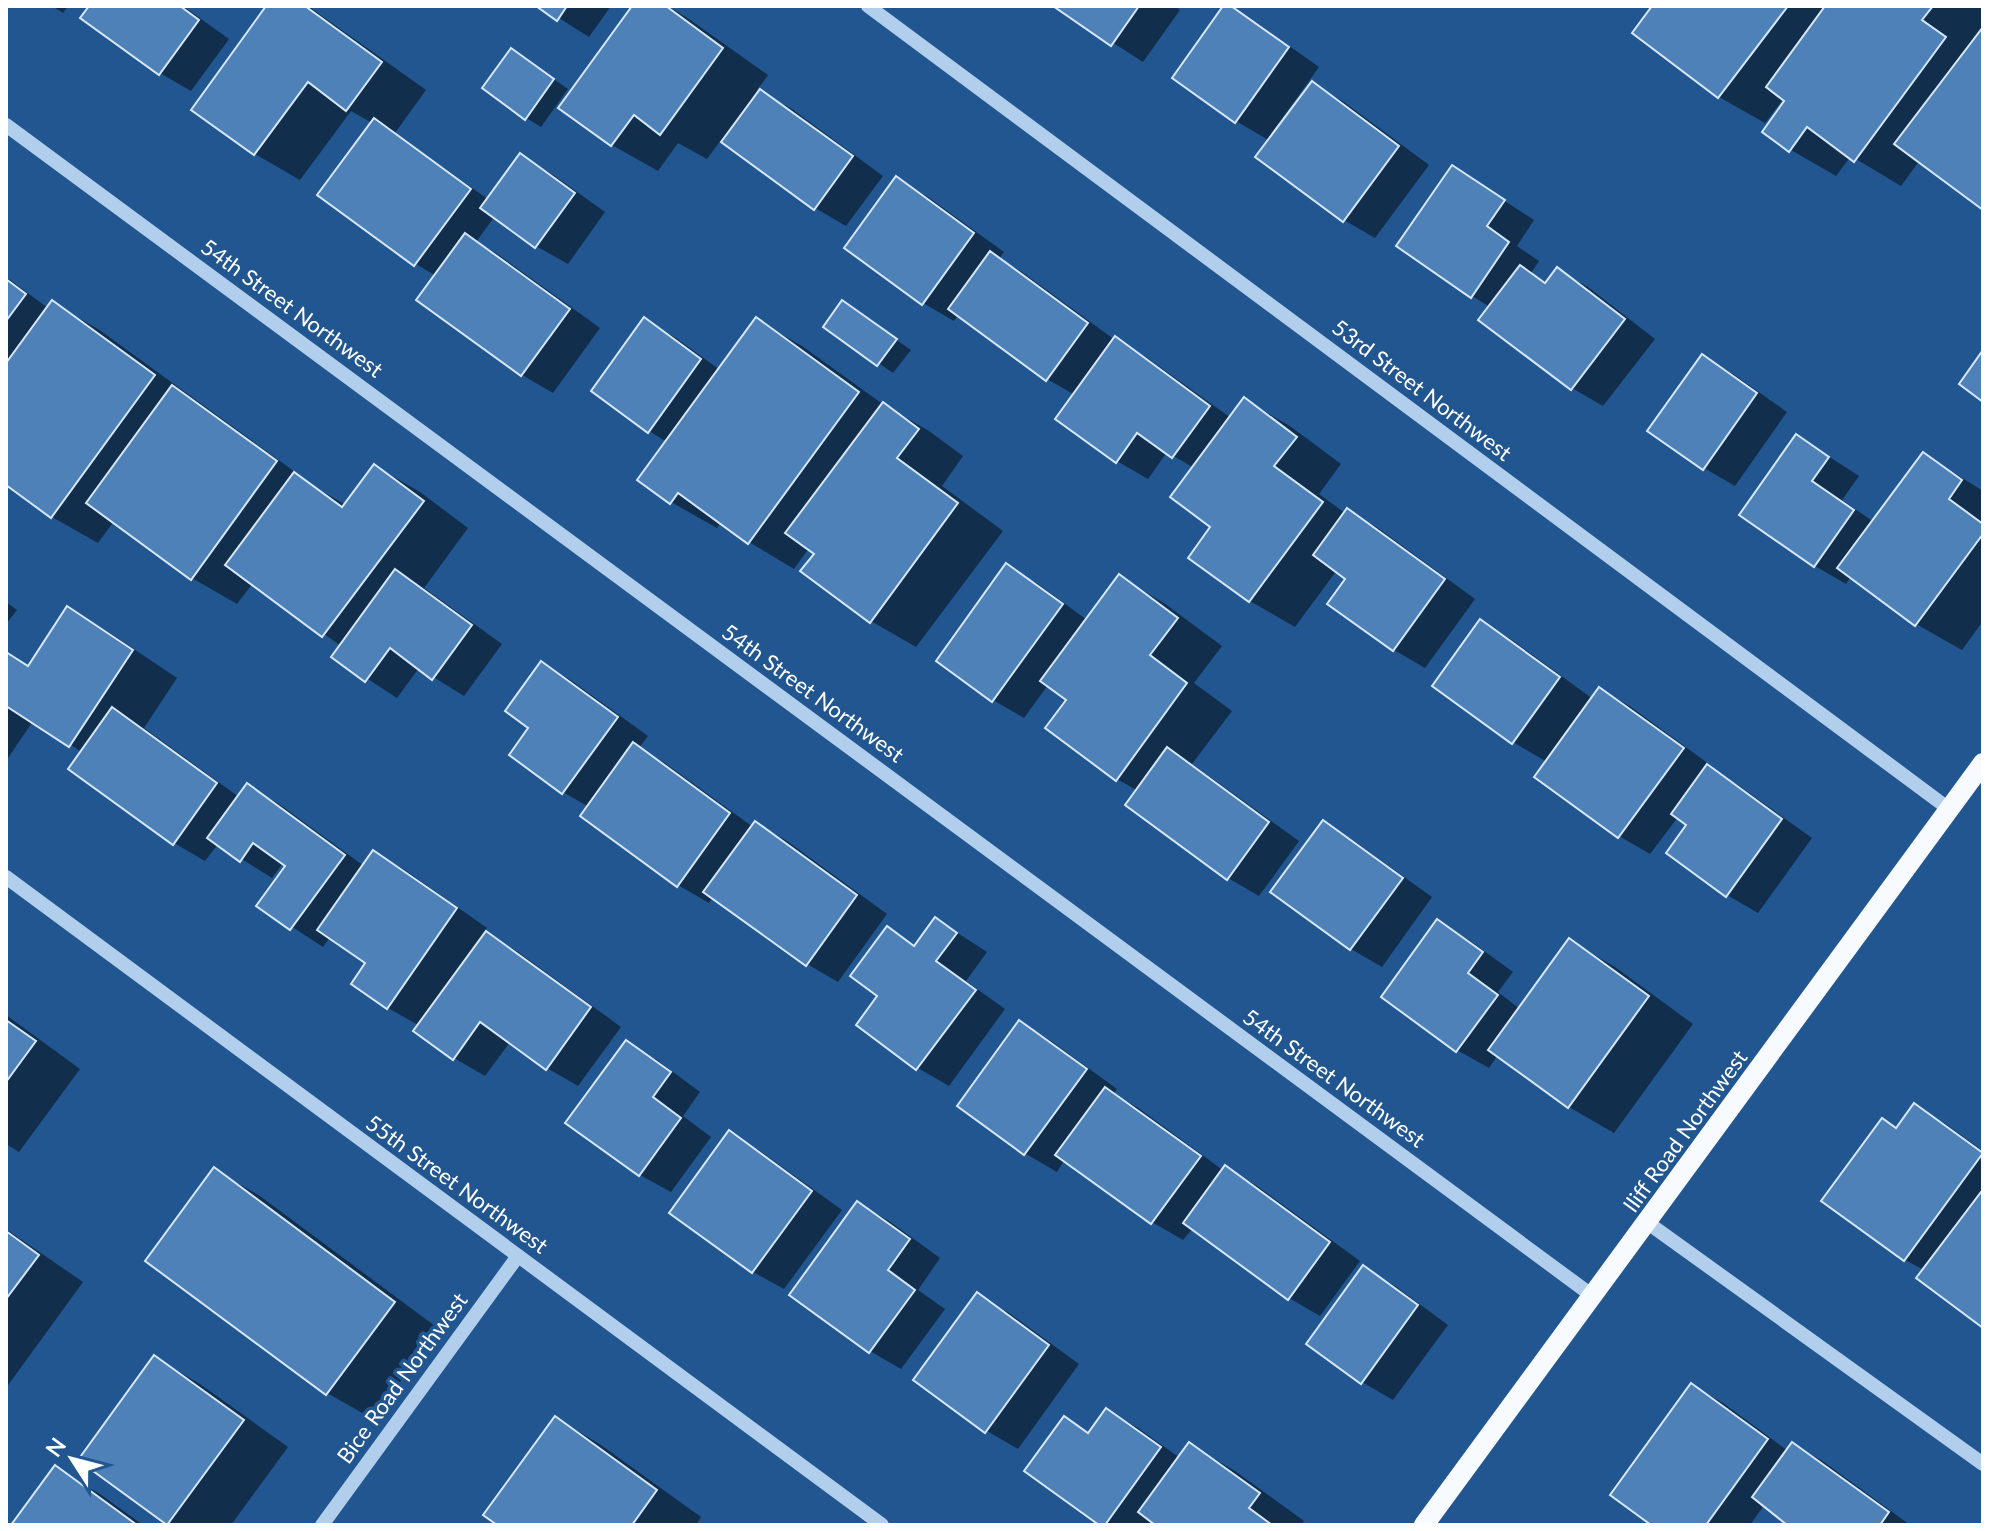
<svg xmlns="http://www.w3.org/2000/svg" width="1989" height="1531" font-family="Lato,sans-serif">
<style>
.shadow{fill:#0007}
.building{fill:#4e81b8;stroke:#d6e8f9;stroke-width:2}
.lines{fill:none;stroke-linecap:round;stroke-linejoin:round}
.minor{stroke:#b1ceed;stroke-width:14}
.major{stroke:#f7faff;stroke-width:20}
.labels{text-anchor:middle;stroke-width:7;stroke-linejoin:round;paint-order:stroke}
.street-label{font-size:22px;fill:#fff;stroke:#215690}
</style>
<rect width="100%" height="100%" fill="#215690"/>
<g class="shadow">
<path d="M52 6H68L63 13Z"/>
<path d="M91 6H183L229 39 191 91 160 73Z"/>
<path d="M269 6H308L426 90 395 133 489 200 521 156 552 174 605 212 568 264 536 246 495 216 476 242 496 253 600 328 553 393 522 375 436 276 416 264 320 195 372 123 351 111 300 180 255 154Z"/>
<path d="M540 6H611L589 37Z"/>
<path d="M634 6H668L689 19 768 75 757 90 792 109 883 176 846 226 815 208 721 140 707 159 678 143 658 171 612 145 561 107Z"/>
<path d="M1056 6H1175L1180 10 1143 62Z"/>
<path d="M1225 6 1257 23 1319 67 1271 134 1274 136 1313 84 1344 102 1429 165 1375 238 1344 220 1270 141 1236 121Z"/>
<path d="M1655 6H1983V208L1920 160 1901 186 1851 156 1836 176 1791 150 1764 131 1787 100 1784 98 1765 123 1719 97 1634 33Z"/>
<path d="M512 50 568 89 541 127 526 118Z"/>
<path d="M1452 167 1534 220 1517 246 1539 261 1531 273 1548 283 1557 270 1588 287 1655 339 1603 406 1572 388 1490 307 1472 296Z"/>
<path d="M897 179 928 197 1004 252 999 259 1022 272 1115 340 1146 357 1231 418 1244 400 1290 426 1341 464 1319 494 1345 513 1347 510 1378 528 1475 599 1425 668 1394 650 1348 578 1337 570 1295 627 1250 601 1213 527 1194 468 1167 452 1148 479 1117 461 1075 395 1047 379 958 315 954 321 923 303Z"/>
<path d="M6 277 48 308 52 303 98 329 320 490 346 505 375 466 420 492 468 528 424 588 502 644 464 696 419 668 397 698 334 657 341 646 253 583 237 604 192 578 114 521 98 543 52 517 6 483Z"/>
<path d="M843 303 911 350 893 373 825 326Z"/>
<path d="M645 320 676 338 720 370 756 320 802 346 884 405 929 431 963 456 942 486 1003 531 916 647 871 621 816 554 809 548 794 569 749 542 721 522 717 528 671 502 667 442 649 431Z"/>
<path d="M1702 356 1733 374 1787 412 1735 486 1704 468Z"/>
<path d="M1797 436 1859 476 1842 500 1874 522 1924 454 1983 491V621L1962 650 1916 624 1851 576 1846 584 1815 566Z"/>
<path d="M1007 566 1038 584 1087 620 1119 577 1164 603 1222 646 1194 683 1232 711 1192 764 1299 841 1259 896 1228 878 1138 791 1117 779 1068 699 1048 685 1024 718 993 700Z"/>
<path d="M6 602 17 610 6 624Z"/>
<path d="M68 609 113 635 177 678 144 728 239 797 247 786 279 804 364 866 374 852 405 870 487 928 484 932 518 952 621 1027 578 1086 547 1068 510 1042 485 1076 454 1058 420 1026 388 1008 368 963 330 937 323 947 259 905 288 866 283 863 272 878 218 844 205 861 174 843 82 752 33 721 6 761V653L28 666Z"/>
<path d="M1481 622 1512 640 1593 699 1600 689 1631 707 1713 767 1712 769 1738 785 1812 838 1758 913 1727 895 1689 825 1678 817 1650 854 1619 836 1537 776 1547 762 1513 742Z"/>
<path d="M541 663 572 681 648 736 639 748 665 763 753 827 756 823 787 841 887 914 838 982 807 964 713 897 709 903 678 885 589 807 563 792 531 727Z"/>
<path d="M1323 823 1354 841 1432 897 1382 967 1351 949 1273 892Z"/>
<path d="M936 919 987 952 966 981 1005 1009 949 1086 918 1068 858 1024 880 996 887 929 916 946Z"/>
<path d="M1438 922 1469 940 1513 972 1498 992 1520 1009 1570 941 1615 967 1693 1024 1614 1133 1569 1107 1498 1055 1489 1068 1457 1050Z"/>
<path d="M6 1015 80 1069 19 1152 6 1144Z"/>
<path d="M1020 1023 1051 1041 1117 1089 1113 1094 1137 1107 1224 1171 1226 1168 1257 1186 1360 1261 1320 1316 1289 1298 1193 1228 1183 1240 1152 1222 1065 1159 1057 1172 1026 1154 959 1106Z"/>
<path d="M626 1042 657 1060 700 1092 683 1116 711 1137 671 1192 640 1175Z"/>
<path d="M1915 1106 1946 1124 1983 1151V1325L1924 1270 1905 1260 1898 1129Z"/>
<path d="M729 1133 760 1151 842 1210 784 1289 753 1272 672 1212Z"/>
<path d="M215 1170 260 1196 439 1329 373 1419 327 1393Z"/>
<path d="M858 1203 889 1221 940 1258 918 1290 945 1309 901 1369 870 1351Z"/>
<path d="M6 1229 83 1282 6 1388Z"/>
<path d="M1364 1268 1395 1286 1448 1325 1393 1400 1362 1382Z"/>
<path d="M978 1295 1009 1313 1079 1364 1018 1449 987 1431 916 1380Z"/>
<path d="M155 1358 200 1384 288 1447 231 1525H170L80 1460Z"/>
<path d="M1692 1385 1723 1403 1788 1451 1793 1444 1824 1462 1910 1525H1790L1765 1504 1750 1525H1655Z"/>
<path d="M1107 1410 1138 1428 1180 1458 1190 1445 1235 1471 1304 1521 1301 1525H1157L1152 1520 1149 1525H1102L1065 1418 1090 1433Z"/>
<path d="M556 1418 601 1445 701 1517 696 1525H500Z"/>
<path d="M55 1468 100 1494 143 1525H14Z"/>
</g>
<g class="building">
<path d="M89 6H180L199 20 159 75 80 18Z"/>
<path d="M266 6H305L382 62 346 111 308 82 254 155 191 110Z"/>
<path d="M536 6H567L557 21Z"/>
<path d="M632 6H666L723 48 660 135 634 115 611 146 558 108Z"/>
<path d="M1053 6H1139L1111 46Z"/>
<path d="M1223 6H1231L1289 47 1235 123 1172 78Z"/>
<path d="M1652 6H1788L1718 98 1632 33Z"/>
<path d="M1825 6H1933L1922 20 1946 37 1854 162 1807 127 1789 152 1762 132 1784 101 1766 87Z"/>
<path d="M1983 27V210L1894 144Z"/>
<path d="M511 48 554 79 525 120 482 88Z"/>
<path d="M1312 81 1399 146 1343 222 1255 157Z"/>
<path d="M760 89 853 156 814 210 721 142Z"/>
<path d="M374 118 471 189 414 266 317 195Z"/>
<path d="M520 153 575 193 535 248 480 208Z"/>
<path d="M1452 165 1505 200 1487 226 1509 242 1471 298 1396 246Z"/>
<path d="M896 176 974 233 922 305 844 248Z"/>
<path d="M465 233 570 309 521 376 416 300Z"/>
<path d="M990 251 1088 323 1046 381 948 309Z"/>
<path d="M1520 265 1545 283 1557 267 1625 319 1571 390 1478 320Z"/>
<path d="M6 279 26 294 6 321Z"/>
<path d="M52 300 155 375 51 518 6 485V363Z"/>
<path d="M842 300 897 339 877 366 823 327Z"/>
<path d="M644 317 701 359 648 433 591 391Z"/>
<path d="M756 317 859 392 748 544 678 493 670 504 637 480Z"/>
<path d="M1115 336 1210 406 1172 458 1137 433 1116 463 1055 419Z"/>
<path d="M1983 350V402L1959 384Z"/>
<path d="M1702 354 1757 393 1703 470 1647 431Z"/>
<path d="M172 385 277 461 191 580 86 503Z"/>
<path d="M1244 397 1297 437 1274 466 1323 502 1249 602 1188 558 1210 527 1170 497Z"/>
<path d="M883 402 919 429 897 458 958 503 870 623 800 571 814 554 785 533Z"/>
<path d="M1796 434 1829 457 1812 481 1854 510 1814 567 1739 515Z"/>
<path d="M1923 452 1962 480 1949 499 1983 524V534L1915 626 1837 568Z"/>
<path d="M374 464 424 501 322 637 225 565 294 472 342 507Z"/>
<path d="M1347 508 1445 579 1393 651 1327 604 1345 579 1313 555Z"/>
<path d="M1006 563 1063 604 992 702 936 661Z"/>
<path d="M395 569 472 625 432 680 390 648 365 682 331 657Z"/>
<path d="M1119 574 1178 618 1150 655 1187 683 1116 781 1045 728 1066 700 1040 681Z"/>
<path d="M67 606 133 650 69 747 6 706V652L28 666Z"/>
<path d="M1480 619 1560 677 1512 744 1432 686Z"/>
<path d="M541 661 618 717 562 794 509 755 528 728 505 711Z"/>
<path d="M1599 687 1684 748 1618 838 1534 777Z"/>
<path d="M112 707 217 783 173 845 68 769Z"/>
<path d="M633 742 730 813 677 887 580 816Z"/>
<path d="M1167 747 1269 822 1227 880 1125 805Z"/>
<path d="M1707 764 1782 819 1726 897 1666 853 1686 825 1671 814Z"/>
<path d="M247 783 345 855 290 930 256 906 285 866 253 843 240 862 207 838Z"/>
<path d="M1323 820 1403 878 1350 950 1270 892Z"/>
<path d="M755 821 857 895 806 966 703 892Z"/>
<path d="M373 850 457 908 387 1009 351 984 365 963 317 930Z"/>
<path d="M935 917 957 933 936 961 976 990 916 1070 856 1025 877 996 850 976 887 926 914 946Z"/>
<path d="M1437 919 1483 952 1468 973 1498 995 1456 1052 1381 997Z"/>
<path d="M486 931 591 1007 546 1070 480 1022 453 1060 413 1031Z"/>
<path d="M1569 938 1649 996 1568 1108 1488 1050Z"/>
<path d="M6 1020 36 1041 6 1082Z"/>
<path d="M1019 1020 1087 1069 1024 1155 957 1106Z"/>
<path d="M626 1040 671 1072 653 1097 681 1118 639 1176 565 1123Z"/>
<path d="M1105 1087 1201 1156 1151 1224 1055 1155Z"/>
<path d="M1914 1103 1983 1153 1904 1261 1821 1201 1882 1118 1896 1128Z"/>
<path d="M729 1130 812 1191 752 1273 669 1213Z"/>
<path d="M1225 1165 1330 1242 1288 1300 1183 1223Z"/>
<path d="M214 1167 395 1302 326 1395 145 1261Z"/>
<path d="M1981 1192 1983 1193V1328L1916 1278Z"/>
<path d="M857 1201 910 1239 888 1270 915 1290 869 1353 789 1295Z"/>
<path d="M6 1231 39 1255 6 1299Z"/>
<path d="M1363 1265 1418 1305 1361 1384 1306 1344Z"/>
<path d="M977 1292 1049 1345 985 1433 913 1380Z"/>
<path d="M154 1355 244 1420 167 1525 78 1460Z"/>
<path d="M1691 1383 1768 1439 1706 1525H1651L1610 1495Z"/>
<path d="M1106 1408 1161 1447 1105 1525H1099L1024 1471 1064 1416 1088 1433Z"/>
<path d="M555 1416 657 1490 632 1525H497L483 1515Z"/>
<path d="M1189 1442 1260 1493 1249 1508 1272 1525H1155L1138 1512Z"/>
<path d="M1792 1442 1889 1512 1880 1525H1787L1752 1497Z"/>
<path d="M55 1465 137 1525H11Z"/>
</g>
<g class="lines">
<g class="minor">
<path d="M868 6 1949 809"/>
<path d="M6 125 1594 1297"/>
<path d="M6 877 882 1525"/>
<path d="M1648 1223 1983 1464"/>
<path d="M322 1525 518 1256"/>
</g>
<path class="major" d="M1424 1525 1983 763"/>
</g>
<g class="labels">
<g class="street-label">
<text transform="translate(292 308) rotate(36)" y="8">54th Street Northwest</text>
<text transform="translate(1422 390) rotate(37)" y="8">53rd Street Northwest</text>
<text transform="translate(813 693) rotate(36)" y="8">54th Street Northwest</text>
<text transform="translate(1334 1078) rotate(36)" y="8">54th Street Northwest</text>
<text transform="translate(1685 1131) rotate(-54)" y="8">Iliff Road Northwest</text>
<text transform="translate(457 1184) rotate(36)" y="8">55th Street Northwest</text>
<text transform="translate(402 1378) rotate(-54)" y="8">Bice Road Northwest</text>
</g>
</g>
<rect width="1989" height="1531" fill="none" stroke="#ffffff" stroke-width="16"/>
<g transform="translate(72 1459) rotate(306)" stroke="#215690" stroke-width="6" paint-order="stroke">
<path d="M0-6L14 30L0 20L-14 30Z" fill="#ffffff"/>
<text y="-12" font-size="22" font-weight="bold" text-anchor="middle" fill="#ffffff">N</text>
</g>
</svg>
